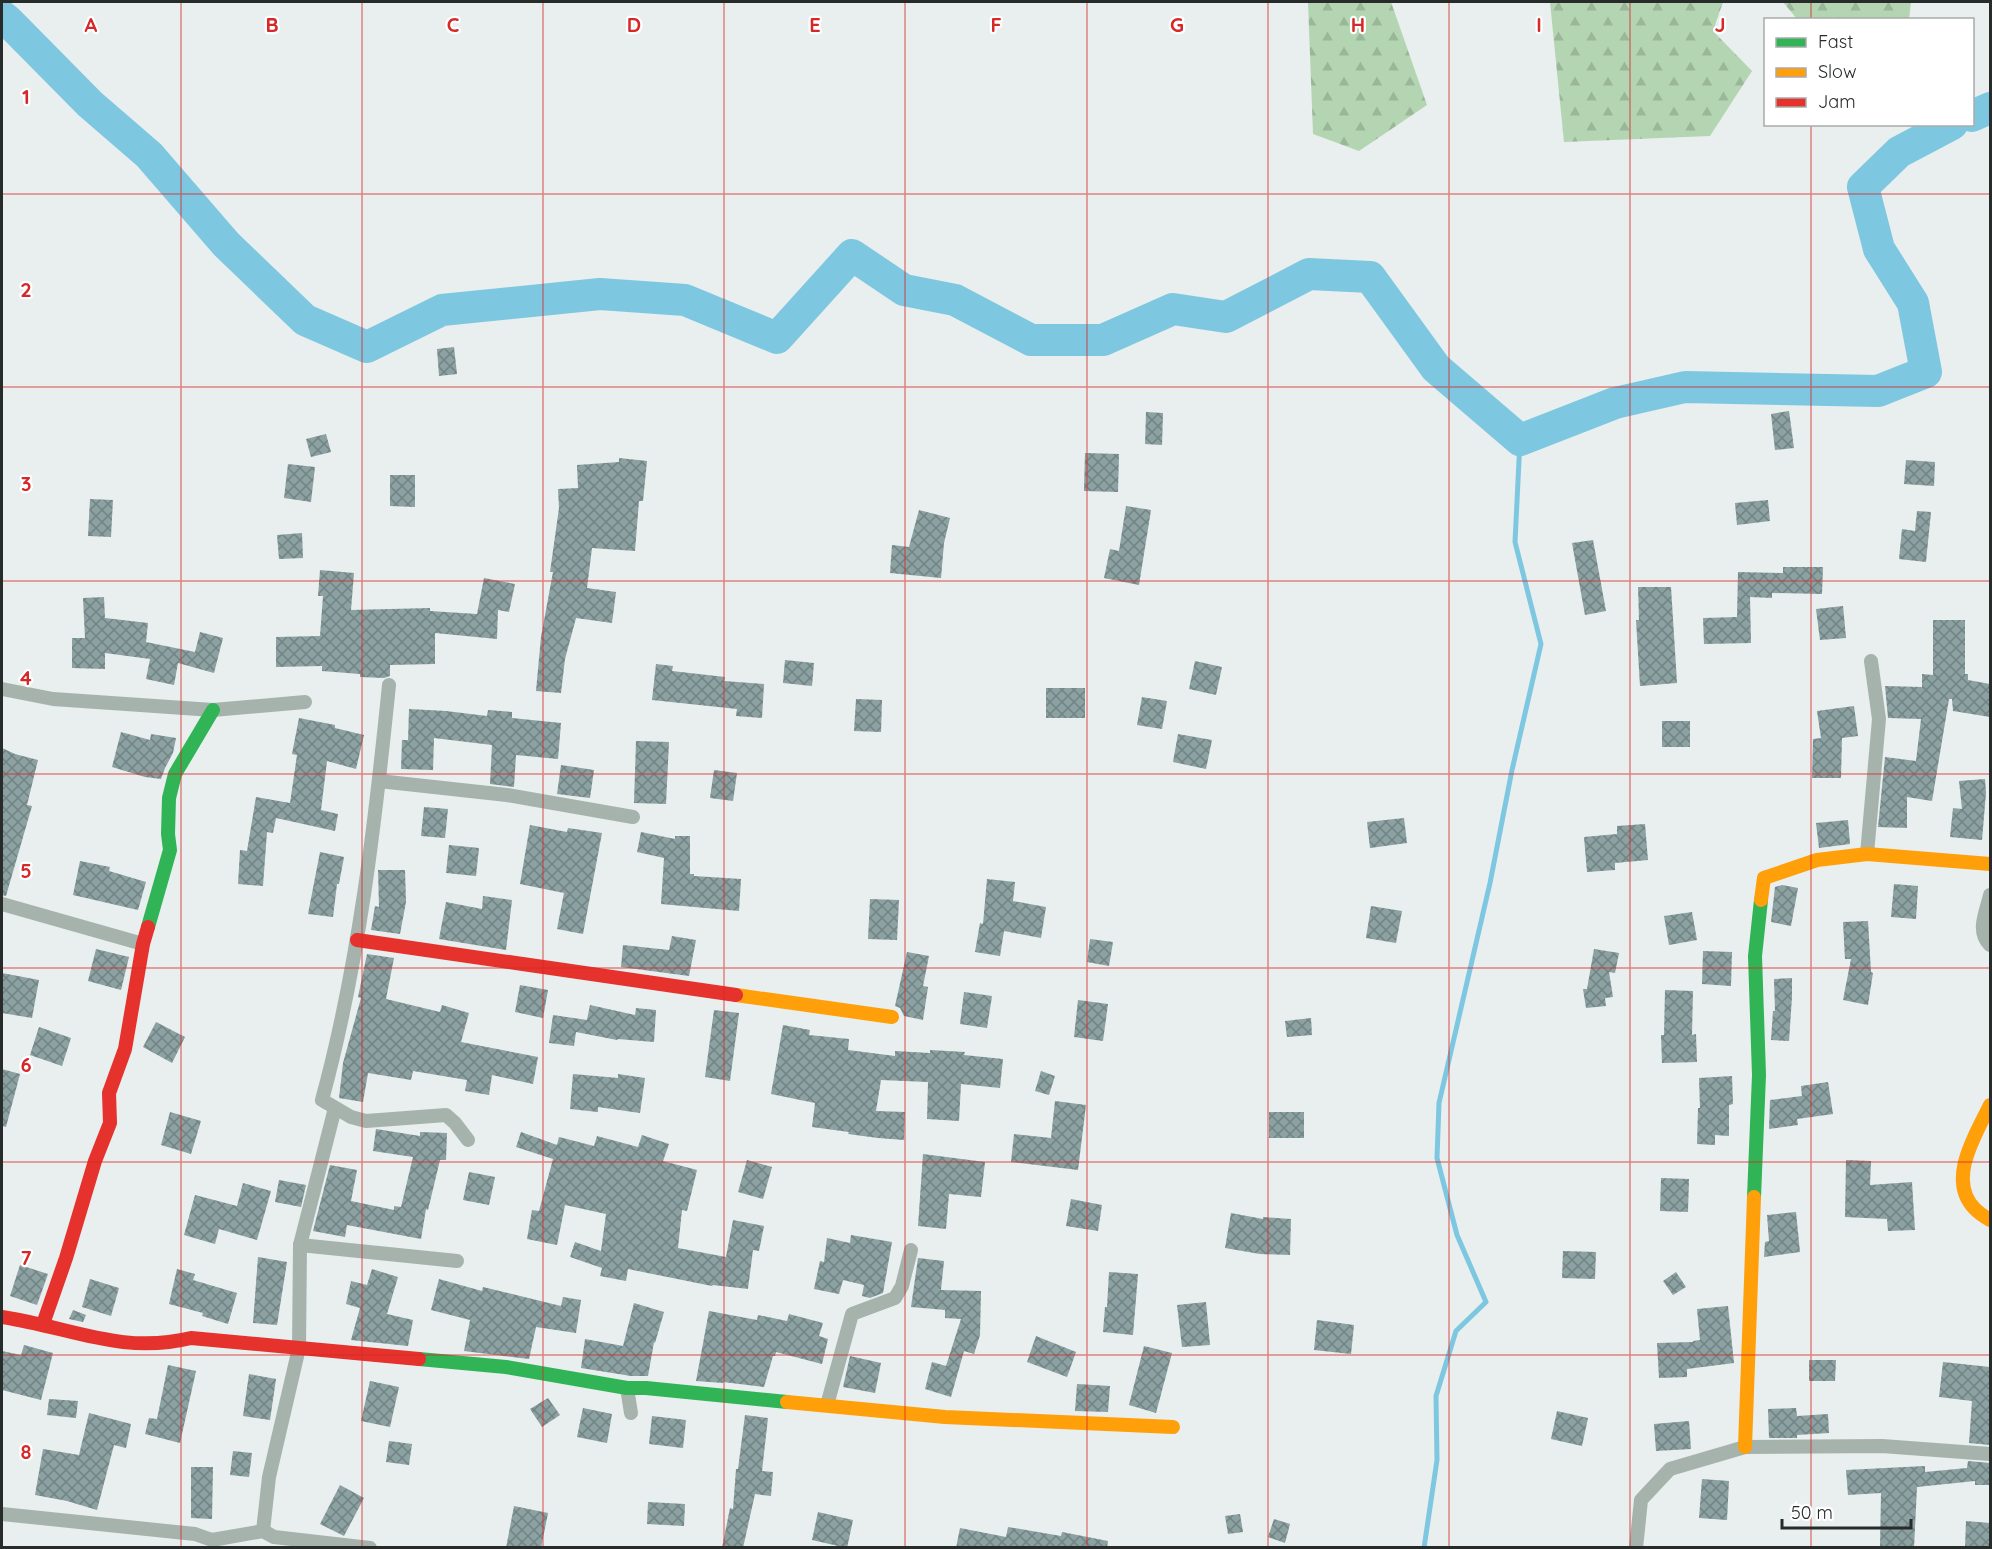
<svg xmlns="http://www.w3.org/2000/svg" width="1992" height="1549" font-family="Quicksand,sans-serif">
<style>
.forest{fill:url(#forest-firs)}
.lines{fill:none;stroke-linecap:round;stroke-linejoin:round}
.stream{stroke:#7dc8e0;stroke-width:5}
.river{stroke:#7dc8e0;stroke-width:32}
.building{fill:url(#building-cross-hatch)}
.street{stroke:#a6b3ad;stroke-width:14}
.fast{stroke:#30b455;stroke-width:14}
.slow{stroke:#ff9f0a;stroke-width:14}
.jam{stroke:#e5322d;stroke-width:14}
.grid{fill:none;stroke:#d62828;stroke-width:1.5;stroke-opacity:0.55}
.grid-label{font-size:20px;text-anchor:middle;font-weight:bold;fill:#d62828;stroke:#fff;stroke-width:4.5;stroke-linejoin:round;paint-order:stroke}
</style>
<defs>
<pattern id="forest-firs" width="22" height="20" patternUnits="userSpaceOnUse" patternTransform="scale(1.5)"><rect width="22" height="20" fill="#b4d5b2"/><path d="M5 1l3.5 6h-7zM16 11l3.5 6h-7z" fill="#9bb799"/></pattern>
<pattern id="building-cross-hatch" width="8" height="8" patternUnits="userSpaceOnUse" patternTransform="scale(1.5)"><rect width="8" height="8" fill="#8ca1a2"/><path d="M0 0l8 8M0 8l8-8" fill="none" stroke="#728384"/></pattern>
</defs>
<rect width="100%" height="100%" fill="#e9eeee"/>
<g class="forest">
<path d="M1308 2H1391L1427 105 1359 151 1313 134Z"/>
<path d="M1550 2H1723L1713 31 1752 71 1710 136 1564 142Z"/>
<path d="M1783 2H1911L1909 20 1797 19Z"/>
</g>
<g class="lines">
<path class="stream" d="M1424 1548 1437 1460 1436 1396 1456 1331 1486 1302 1457 1235 1437 1158 1439 1103 1490 883 1512 770 1541 644 1515 542 1520 440"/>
<g class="river">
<path d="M2 16 8 21 90 104 149 155 226 244 305 320 367 347 442 310 600 294 685 300 777 338 852 255 904 290 955 300 1031 340H1103L1173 309 1226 317 1309 274 1370 277 1436 368 1520 440 1615 403 1685 387 1878 391 1926 372 1913 303 1879 249 1863 187 1899 152 1952 124"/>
<path d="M1972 116 1990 108"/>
</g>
</g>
<g class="building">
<path d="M454 347 457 374 439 376 437 349Z"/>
<path d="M1789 411 1794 448 1775 450 1771 414Z"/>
<path d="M1146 412 1163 413 1162 445 1145 444Z"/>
<path d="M326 434 331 452 311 457 306 439Z"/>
<path d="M1085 453 1119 454 1118 492 1084 491Z"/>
<path d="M619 458 647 461 643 501H639L635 551 592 548 587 588 616 592 612 623 576 618 565 659 561 693 536 691 541 637 553 572H550L559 508 558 489 578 488 577 465 619 462Z"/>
<path d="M1906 460 1935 462 1934 486 1904 484Z"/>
<path d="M288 464 315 467 311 502 284 498Z"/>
<path d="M390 475H415V507L390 506Z"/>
<path d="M90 499 113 500 111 537 88 536Z"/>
<path d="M1768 500 1770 521 1737 525 1735 503Z"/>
<path d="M1126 506 1151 510 1139 585 1104 578 1110 549 1119 551Z"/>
<path d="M919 510 950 518 944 543 941 578 890 573 892 545 909 547Z"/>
<path d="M1917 511 1931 512 1926 562 1899 559 1902 529 1915 531Z"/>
<path d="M302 533 303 558 279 559 277 535Z"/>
<path d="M1593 540 1606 611 1585 615 1572 543Z"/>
<path d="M1783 567H1823L1822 594 1772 593V598L1750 597 1751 643 1704 644 1703 618 1737 617 1738 572 1783 573Z"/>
<path d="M320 570 354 573 351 610 430 608V611L477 614 484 578 515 584 509 612 498 610 497 639 435 633V664L390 665V676L384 678 360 677V674L322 671V666L276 667V637L320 636 323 596H318Z"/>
<path d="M1638 587H1671L1677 683 1640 686 1636 620H1639Z"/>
<path d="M104 597 105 618 148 623 146 642 195 652 200 632 223 638 214 673 178 663 174 685 146 679 150 659 105 653V669L72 668V638H85L83 598Z"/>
<path d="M1843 606 1846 638 1820 640 1816 609Z"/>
<path d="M1933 620H1965V674H1968V680L1990 684V717L1953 711 1952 699H1949L1932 801 1907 797V828L1878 827 1885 757 1916 761 1921 719 1888 718 1885 686 1922 687V674L1933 675Z"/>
<path d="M785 660 814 663 812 686 783 683Z"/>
<path d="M1195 661 1222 667 1216 695 1189 689Z"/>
<path d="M656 664 673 666 672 671 725 677 724 681 764 684 762 718 736 716 737 709 652 700Z"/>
<rect x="1046" y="688" width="39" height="30"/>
<path d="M1142 697 1167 701 1162 729 1137 725Z"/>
<path d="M856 699 882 700 881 732 854 731Z"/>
<path d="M1854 706 1858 736 1842 738 1841 778H1812L1813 739 1821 738 1817 711Z"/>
<path d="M409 709 446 711 487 716 488 710 512 712V718L561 723 558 759 516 755 514 787 490 784 492 745 434 738 433 770 401 769 402 740H408Z"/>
<path d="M299 718 335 725V728L364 735 356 769 327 761 321 810 338 814 335 831 276 818 273 833 267 832 263 886 238 884 240 850 247 851 256 797 290 803 297 755 292 754Z"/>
<rect x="1662" y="721" width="28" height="26"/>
<path d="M121 732 150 740 151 734 176 738 173 753 165 768 161 779 145 777 112 767Z"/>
<path d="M1178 734 1212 740 1206 769 1173 762Z"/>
<path d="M636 741 669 742 666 804 634 803Z"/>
<path d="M2 748 15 754 38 760 27 805 32 806 6 896 2 895Z"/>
<path d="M561 765 594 770 590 798 557 794Z"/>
<path d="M714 770 737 773 733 801 710 798Z"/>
<path d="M1985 779 1986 793 1982 840 1950 837 1953 808 1962 809 1959 781Z"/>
<path d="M424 807 448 809 445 838 421 836Z"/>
<path d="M1404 818 1407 843 1370 848 1367 822Z"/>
<path d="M1848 820 1850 844 1819 848 1816 823Z"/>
<path d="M1645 824 1648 860 1615 863V870L1587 872 1584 837 1617 834V826Z"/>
<path d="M530 825 567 832 568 828 602 833 583 934 557 929 564 893 520 884Z"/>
<path d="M641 832 675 839V836H690V874H694V876L741 879 739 911 661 904 664 858 637 852Z"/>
<path d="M449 845 479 848 476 876 446 873Z"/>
<path d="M320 852 344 857 339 884H337L333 917 308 914Z"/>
<path d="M80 861 110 867 109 871 146 882 138 910 73 895Z"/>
<path d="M378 870H405L406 902 400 934 371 930 375 906 379 907Z"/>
<path d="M987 879 1015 882 1013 901 1046 907 1041 938 1004 931 1000 956 975 952 980 923 983 924Z"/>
<path d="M1894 884 1918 886 1916 919 1891 917Z"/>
<path d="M1782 885 1798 888 1791 926 1771 922 1775 887Z"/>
<path d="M483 896 512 900 506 950 439 939 446 902 482 909Z"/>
<path d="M870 899 899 900 897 940 868 939Z"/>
<path d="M1371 906 1402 911 1396 943 1366 938Z"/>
<path d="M1692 912 1697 940 1669 945 1664 916Z"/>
<path d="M1868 921 1871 972 1873 973 1868 1005 1843 1000 1851 959H1845L1843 922Z"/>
<path d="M672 936 696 940 689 976 621 967 623 945 669 950Z"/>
<path d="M1090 939 1113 942 1109 966 1087 962Z"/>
<path d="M96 949 129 957 121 990 88 981Z"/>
<path d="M1594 949 1619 953 1615 973 1609 972 1613 997 1605 998 1606 1006 1586 1008 1583 989H1587Z"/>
<path d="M1703 951 1732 952 1731 986 1702 984Z"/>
<path d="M907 952 929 956 923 986 928 987 923 1020 904 1016 900 1008 895 1006Z"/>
<path d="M367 954 394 958 386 999 440 1012 442 1005 469 1013 461 1042 538 1057 533 1084 492 1075 489 1095 465 1091 467 1080 413 1071 411 1080 368 1073 363 1102 339 1098 343 1063 361 998 358 997Z"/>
<path d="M2 973 39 980 32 1018 2 1013Z"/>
<path d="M1792 978V997L1789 1041 1771 1040 1773 1011H1775L1774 979Z"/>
<path d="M520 985 548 990 543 1018 515 1012Z"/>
<path d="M1665 990 1693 991 1692 1035 1696 1034 1697 1062 1662 1063 1661 1035H1664Z"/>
<path d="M964 992 992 996 987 1028 960 1024Z"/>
<path d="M1078 1000 1108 1004 1103 1041 1074 1037Z"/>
<path d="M590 1005 635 1015 636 1008 656 1010 654 1042 618 1039 617 1040 576 1032 574 1046 549 1043 553 1015 587 1020Z"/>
<path d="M714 1010 739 1013 730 1081 705 1077Z"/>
<path d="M1311 1018 1312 1035 1287 1037 1285 1021Z"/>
<path d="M156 1022 185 1037 172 1063 143 1047Z"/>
<path d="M783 1025 810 1030 809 1035 849 1039 848 1050 895 1056V1051L930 1053V1050L965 1052 964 1055 1003 1059 1000 1088 961 1084 959 1121 927 1119 928 1082 881 1080 876 1111 905 1112 904 1140 878 1138 848 1134 849 1132 812 1127 815 1103 771 1094Z"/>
<path d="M39 1027 71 1038 62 1066 30 1055Z"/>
<path d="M2 1069 20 1074 6 1127 2 1126Z"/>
<path d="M1041 1071 1055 1076 1049 1095 1035 1091Z"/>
<path d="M573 1074 618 1078V1074L645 1078 640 1113 598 1107V1112L570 1109Z"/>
<path d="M1732 1076 1733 1104 1729 1105V1136L1715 1135V1145L1697 1144 1698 1108H1700L1699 1078Z"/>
<path d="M1828 1082 1833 1114 1797 1119 1798 1125 1769 1129 1770 1100 1802 1096 1801 1086Z"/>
<path d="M1055 1101 1086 1105 1078 1170 1011 1162 1014 1134 1051 1138Z"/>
<path d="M170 1112 201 1121 191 1154 161 1145Z"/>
<rect x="1269" y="1112" width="35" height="26"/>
<path d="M376 1129 420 1136V1132L447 1133 446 1160H440L428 1210 426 1209 421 1239 347 1225 345 1237 313 1231 330 1165 357 1170 351 1201 394 1210V1206L401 1207 413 1157 373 1151Z"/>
<path d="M521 1132 557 1145 559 1137 594 1146 597 1136 638 1147 642 1135 669 1144 663 1161 697 1170 687 1211 682 1210 678 1248 726 1257 733 1220 764 1226 759 1251 753 1250 748 1289 713 1285 712 1286 628 1269 626 1281 600 1276 602 1268 570 1257 575 1242 601 1251 606 1214 565 1205 557 1245 527 1239 532 1210 539 1211 553 1159 516 1147Z"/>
<path d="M923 1154 985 1162 981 1197 949 1194 946 1229 918 1226Z"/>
<path d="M747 1160 772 1167 763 1199 738 1192Z"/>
<path d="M1846 1160 1871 1161 1870 1185 1912 1182 1915 1230 1888 1231 1887 1219 1845 1217Z"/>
<path d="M469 1172 495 1177 489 1205 463 1200Z"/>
<path d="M1661 1178 1689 1179 1688 1212 1660 1211Z"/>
<path d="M279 1180 306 1185 301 1207 275 1202Z"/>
<path d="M243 1183 271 1191 257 1240 219 1229 215 1244 184 1235 195 1195 237 1206Z"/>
<path d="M1071 1199 1102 1205 1098 1231 1066 1226Z"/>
<path d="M1796 1212 1800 1252 1764 1257 1765 1242 1769 1241 1767 1215Z"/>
<path d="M1231 1213 1263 1219V1217L1291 1219 1290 1255 1260 1254 1225 1248Z"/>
<path d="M851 1235 892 1242 883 1293 870 1298 862 1296 864 1285 843 1280 839 1294 814 1289 820 1261 824 1262 827 1238 850 1243Z"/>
<path d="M1563 1251 1596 1252 1595 1279 1562 1278Z"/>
<path d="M258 1257 287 1262 277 1325 253 1323Z"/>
<path d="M918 1258 944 1261 941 1290 981 1291 980 1335 974 1354 964 1351 951 1397 925 1389 932 1362 946 1366 961 1319 945 1318V1310L911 1307Z"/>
<path d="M20 1265 48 1274 37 1305 10 1296Z"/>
<path d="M177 1269 195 1274 193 1280 237 1293 228 1324 202 1316 203 1313 169 1304Z"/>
<path d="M372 1269 398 1277 387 1314 413 1320 408 1346 351 1340 360 1308 346 1304 351 1281 367 1285Z"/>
<path d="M1109 1272 1138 1274 1133 1335 1103 1332 1105 1307H1107Z"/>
<path d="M1676 1272 1686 1287 1673 1295 1663 1281Z"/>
<path d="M90 1279 119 1288 111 1316 82 1307Z"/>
<path d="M439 1279 482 1291 483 1287 561 1306 563 1297 581 1300 576 1333 536 1327 529 1359 464 1351 470 1320 431 1310Z"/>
<path d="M1206 1302 1210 1345 1182 1347 1177 1305Z"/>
<path d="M634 1303 664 1312 655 1343 654 1342 648 1376H631L581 1368 585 1339 623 1346Z"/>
<path d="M1728 1306 1734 1363 1687 1369V1377L1659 1378 1657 1343 1693 1342V1341L1700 1340 1697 1309Z"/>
<path d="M73 1310 86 1315 83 1322 69 1319Z"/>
<path d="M709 1311 757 1320 758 1315 787 1321 789 1314 823 1323 819 1336 828 1339 822 1364 776 1352 775 1356H773L764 1387 723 1382V1383L696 1381Z"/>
<path d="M1317 1320 1354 1325 1351 1354 1314 1350Z"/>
<path d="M1036 1336 1076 1352 1067 1377 1027 1362Z"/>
<path d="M24 1345 53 1353 41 1400 2 1390V1351L21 1355Z"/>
<path d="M1144 1346 1172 1353 1156 1413 1129 1405Z"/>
<path d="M850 1356 881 1363 875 1393 843 1387Z"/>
<path d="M1809 1360H1836L1835 1381H1809Z"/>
<path d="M1943 1362 1990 1367V1445L1969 1443 1972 1401 1939 1397Z"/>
<path d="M168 1365 196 1371 180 1443 145 1434 149 1418 157 1419Z"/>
<path d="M249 1374 276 1379 270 1420 243 1416Z"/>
<path d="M370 1381 399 1387 390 1427 361 1421Z"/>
<path d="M1077 1384 1110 1386 1108 1412 1075 1411Z"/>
<path d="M548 1398 560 1415 542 1427 530 1409Z"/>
<path d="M49 1399 78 1401 76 1418 47 1415Z"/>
<path d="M583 1408 612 1414 607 1443 577 1437Z"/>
<path d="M1796 1408 1797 1416 1828 1414 1829 1433 1797 1435V1438H1769L1768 1409Z"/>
<path d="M1557 1411 1588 1418 1582 1446 1551 1439Z"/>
<path d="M89 1413 131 1424 126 1448 114 1445 97 1510 67 1501 35 1495 43 1449 79 1455Z"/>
<path d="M745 1415 768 1418 762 1471 773 1472 771 1496 755 1494 743 1548H722L730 1508 733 1509 736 1469H738Z"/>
<path d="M652 1416 686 1420 683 1448 649 1444Z"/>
<path d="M1689 1421 1691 1449 1656 1451 1654 1424Z"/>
<path d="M389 1441 412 1444 409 1465 386 1462Z"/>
<path d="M233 1451 252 1453 249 1477 230 1475Z"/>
<path d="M1968 1461 1990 1463V1485H1975V1481L1917 1487 1914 1548H1880L1881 1493 1848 1495 1846 1470 1925 1466V1472L1967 1468Z"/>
<path d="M191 1467H213L212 1519 191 1518Z"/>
<path d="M1702 1479 1729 1481 1727 1520 1699 1518Z"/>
<path d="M340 1485 364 1498 344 1536 320 1524Z"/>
<path d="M648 1502 685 1504 684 1526 647 1524Z"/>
<path d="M514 1506 548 1513 541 1548H506Z"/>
<path d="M818 1512 853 1520 847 1548 812 1540Z"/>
<path d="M1240 1514 1243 1532 1228 1534 1225 1516Z"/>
<path d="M1274 1519 1290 1524 1285 1543 1268 1537Z"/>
<path d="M1966 1521 1990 1523V1548H1965Z"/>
<path d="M1008 1527 1061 1536 1062 1532 1108 1541 1107 1548H956L960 1528 1006 1537Z"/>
</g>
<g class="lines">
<g class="street">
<path d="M389 685C375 824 359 964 322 1100L351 1117 366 1121 446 1115 455 1123 468 1140"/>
<path d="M2 689 53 699 213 710 305 702"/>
<path d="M379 781 507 795 633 817"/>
<path d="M1867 854 1879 719 1871 661"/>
<path d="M1990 895C1986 913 1976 931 1990 945"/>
<path d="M2 904 143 944"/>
<path d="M300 1245 457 1261"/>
<path d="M627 1388 631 1413"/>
<path d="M827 1405 852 1314 895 1298 902 1286 911 1250"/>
<path d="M2 1514 195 1534 212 1540 263 1531 274 1537 370 1548"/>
<path d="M263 1531 269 1477 299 1348 300 1245 335 1108"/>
<path d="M1636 1548 1641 1500 1670 1469 1745 1447 1882 1446 1990 1454"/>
</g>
<g class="fast">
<path d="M148 927 170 850 168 834 169 798 175 774 213 710"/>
<path d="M1754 1197 1759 1075 1755 956 1761 900"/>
<path d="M419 1359 506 1367 627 1388H646L787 1402"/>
</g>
<g class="slow">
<path d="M1761 900 1764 878 1817 860 1867 854 1990 864"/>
<path d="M736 995 892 1017"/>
<path d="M1990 1105C1976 1134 1946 1180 1975 1209 1979 1213 1985 1217 1990 1220"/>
<path d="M787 1402 945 1417 1173 1427"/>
<path d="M1745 1447 1754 1197"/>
</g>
<g class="jam">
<path d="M357 940 736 995"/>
<path d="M2 1317C70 1327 121 1355 191 1338L419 1359"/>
<path d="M43 1324 66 1258 95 1161 110 1123 109 1093 125 1049 143 944 148 927"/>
</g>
</g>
<path class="grid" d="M181 2V1548M362 2V1548M543 2V1548M724 2V1548M905 2V1548M1087 2V1548M1268 2V1548M1449 2V1548M1630 2V1548M1811 2V20M1811 124V1548M2 194H1990M2 387H1990M2 581H1990M2 774H1990M2 968H1990M2 1162H1990M2 1355H1990"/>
<g class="grid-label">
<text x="91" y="32">A</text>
<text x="272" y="32">B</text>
<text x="453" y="32">C</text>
<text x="634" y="32">D</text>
<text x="815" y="32">E</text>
<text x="996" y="32">F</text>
<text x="1177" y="32">G</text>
<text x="1358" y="32">H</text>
<text x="1539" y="32">I</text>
<text x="1720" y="32">J</text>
<text x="26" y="104">1</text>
<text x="26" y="297">2</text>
<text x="26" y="491">3</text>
<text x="26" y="685">4</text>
<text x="26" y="878">5</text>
<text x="26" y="1072">6</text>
<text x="26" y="1265">7</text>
<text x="26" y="1459">8</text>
</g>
<rect width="1992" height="1549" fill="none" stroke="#272b2a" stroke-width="6"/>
<rect x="1764" y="18" width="210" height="108" fill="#ffffff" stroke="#a9aaaa" stroke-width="1.5"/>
<rect x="1776" y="38" width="30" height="9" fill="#30b455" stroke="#a9aaaa" stroke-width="1.5"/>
<text x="1818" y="48" font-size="18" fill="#272b2a">Fast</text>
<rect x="1776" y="68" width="30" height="9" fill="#ff9f0a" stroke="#a9aaaa" stroke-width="1.5"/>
<text x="1818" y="78" font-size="18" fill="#272b2a">Slow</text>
<rect x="1776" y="98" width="30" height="9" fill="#e5322d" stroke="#a9aaaa" stroke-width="1.5"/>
<text x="1818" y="108" font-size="18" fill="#272b2a">Jam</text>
<path d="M1782 1519v9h129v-9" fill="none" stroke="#272b2a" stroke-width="3"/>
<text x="1791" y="1519" font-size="18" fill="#272b2a" stroke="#ffffff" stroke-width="4.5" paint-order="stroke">50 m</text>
</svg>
